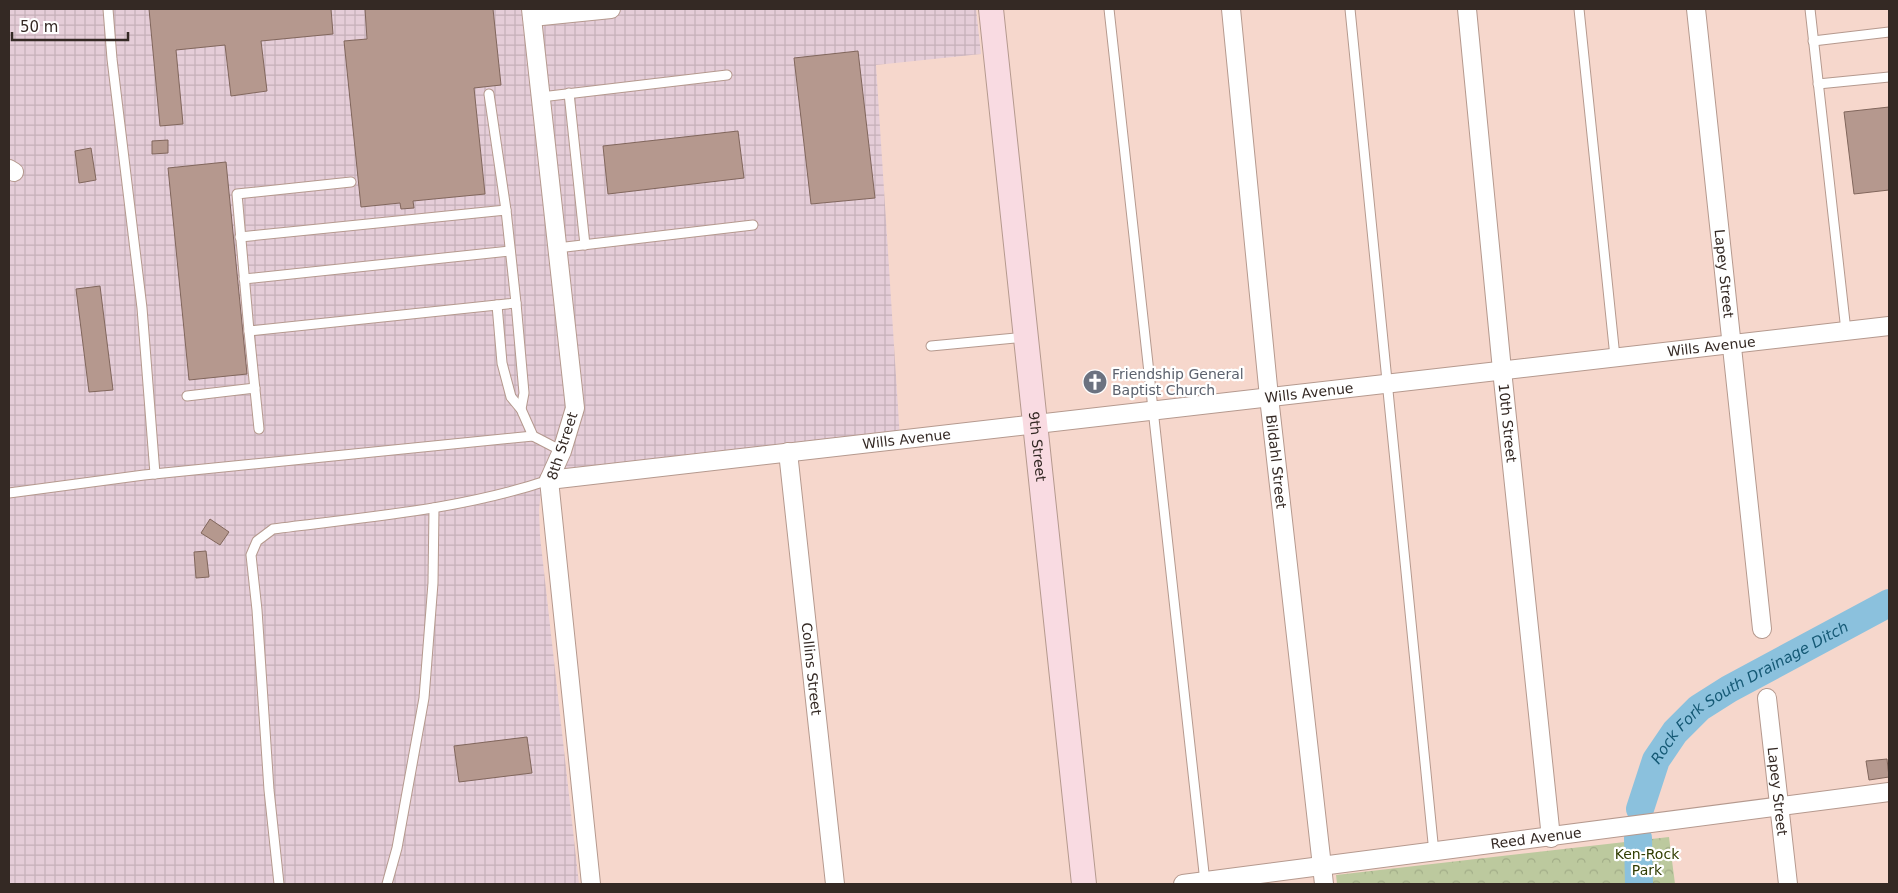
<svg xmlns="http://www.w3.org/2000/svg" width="1898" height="893" font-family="'DejaVu Sans',sans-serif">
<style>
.industrial{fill:url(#industrial-grid)}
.park{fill:url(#park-crowns)}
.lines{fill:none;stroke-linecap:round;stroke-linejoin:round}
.river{stroke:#8bc1dd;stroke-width:28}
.building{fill:#b5988e;stroke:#81665c}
.lane-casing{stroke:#b5998e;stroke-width:11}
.street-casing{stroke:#b5998e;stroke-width:20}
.secondary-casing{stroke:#b5998e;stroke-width:26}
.lane{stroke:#fff;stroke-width:9}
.street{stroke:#fff;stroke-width:18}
.secondary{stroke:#f9dbe2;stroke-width:24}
.labels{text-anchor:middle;stroke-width:4.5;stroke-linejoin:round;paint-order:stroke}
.street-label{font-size:14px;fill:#342924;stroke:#fff}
.worship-label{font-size:14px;fill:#5b616d;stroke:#fff;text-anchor:start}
.park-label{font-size:14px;fill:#313d03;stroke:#fff}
.water-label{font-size:15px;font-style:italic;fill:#155975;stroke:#fff}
</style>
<defs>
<pattern id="industrial-grid" width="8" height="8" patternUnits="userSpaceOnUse" patternTransform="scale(1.25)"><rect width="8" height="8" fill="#e5cdd8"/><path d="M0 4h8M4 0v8" fill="none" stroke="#c5b0b9"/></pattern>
<pattern id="park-crowns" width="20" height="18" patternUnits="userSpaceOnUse" patternTransform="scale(1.25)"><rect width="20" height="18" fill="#bcc99e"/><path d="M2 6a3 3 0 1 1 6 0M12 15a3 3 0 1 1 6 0" fill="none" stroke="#a2ad88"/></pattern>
</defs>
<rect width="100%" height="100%" fill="#f6d7cc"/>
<path class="industrial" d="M9 9H976L981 54 876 65 900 439 543 471 539 510 540 536 579 884H9Z"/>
<path class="park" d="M1669 837 1675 884H1337L1336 875Z"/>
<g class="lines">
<g class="river">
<path id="s1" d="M1640 809 1656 760 1675 732 1699 708 1729 689 1889 603"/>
<path d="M1638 838 1639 884"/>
</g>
</g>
<g class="building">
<path d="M149 9H331L333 34 261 41 267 91 231 96 225 45 176 50 183 124 160 126Z"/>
<path d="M365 9H493L501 85 474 88 485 194 413 201 414 208 401 209 400 203 361 207 344 41 367 39Z"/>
<path d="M858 51 875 198 811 204 794 58Z"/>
<path d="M1889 107V190L1854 194 1844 112Z"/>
<path d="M738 131 744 178 608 194 603 146Z"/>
<path d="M168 140V153L152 154V141Z"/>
<path d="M91 148 96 180 79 183 75 151Z"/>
<path d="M226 162 247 374 189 380 168 168Z"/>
<path d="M100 286 113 390 89 392 76 289Z"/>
<path d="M210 519 229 532 220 545 201 533Z"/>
<path d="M206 551 209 577 196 578 194 552Z"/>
<path d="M527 737 532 773 459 782 454 746Z"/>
<path d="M1887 759 1889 777 1869 780 1866 761Z"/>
</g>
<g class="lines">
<defs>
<g id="lane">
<path d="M108 9 112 59 142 308 155 474"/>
<path d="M1109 9 1205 882"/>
<path d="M1350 9 1434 853"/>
<path d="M1579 9 1615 357"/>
<path d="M1810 9 1846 331"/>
<path d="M1813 41 1889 32"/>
<path d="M1818 84 1889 77"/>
<path d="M569 93 585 245"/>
<path d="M489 94 506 210"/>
<path d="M541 97 727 75"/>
<path d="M351 182 237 194 249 331 497 305 502 363 511 397 521 409 533 436 562 451"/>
<path d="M240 237 506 210 516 303 497 305"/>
<path d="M557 248 753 225"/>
<path d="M244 279 510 251"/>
<path d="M516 303 524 393 521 409"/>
<path d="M249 331 259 429"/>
<path d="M931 346 1026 337"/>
<path d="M187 396 255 388"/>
<path d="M9 493 144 475 533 436"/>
<path d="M279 884 269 790 257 610 251 555 257 541 273 529C365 517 460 510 549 480"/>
<path d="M387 884 397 848 424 698 433 583 434 508"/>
</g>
<g id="street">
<path d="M531 9 575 408 562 451 549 480 591 884"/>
<path id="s2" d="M1231 9 1269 397 1324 884"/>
<path id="s3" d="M1467 9 1502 370 1551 838"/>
<path id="s4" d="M1696 9 1762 629"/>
<path d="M532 17 611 9"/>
<path d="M9 169 14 172"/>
<path id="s5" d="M788 452 835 884"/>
<path id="s6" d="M549 480 1889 326"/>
<path id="s7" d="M1767 698 1788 884"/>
<path id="s8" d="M1183 884 1889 792"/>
</g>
<g id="secondary">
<path id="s9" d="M991 9 1084 884"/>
</g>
</defs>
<use href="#lane" class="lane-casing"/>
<use href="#street" class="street-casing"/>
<use href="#secondary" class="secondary-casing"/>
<use href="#lane" class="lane"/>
<use href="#street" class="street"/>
<use href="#secondary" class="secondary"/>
</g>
<defs>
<symbol id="church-disc" viewBox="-11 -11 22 22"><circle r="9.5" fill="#6b7280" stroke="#fff"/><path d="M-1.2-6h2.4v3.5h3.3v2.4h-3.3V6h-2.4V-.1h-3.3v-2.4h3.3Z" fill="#fff"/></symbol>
</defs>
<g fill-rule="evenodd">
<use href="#church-disc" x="1081" y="368" width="28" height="28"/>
</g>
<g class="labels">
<g class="street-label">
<text dy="5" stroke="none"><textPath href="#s4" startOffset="266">Lapey Street</textPath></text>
<text dy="5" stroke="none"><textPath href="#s6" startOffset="1170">Wills Avenue</textPath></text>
<text dy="5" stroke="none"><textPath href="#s6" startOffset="765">Wills Avenue</textPath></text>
<text dy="5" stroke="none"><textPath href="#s3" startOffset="416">10th Street</textPath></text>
<text dy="5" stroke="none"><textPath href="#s6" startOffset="360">Wills Avenue</textPath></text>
<text transform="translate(562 446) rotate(-72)" y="5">8th Street</text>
<text dy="5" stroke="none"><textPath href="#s9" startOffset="440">9th Street</textPath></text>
<text dy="5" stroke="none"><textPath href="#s2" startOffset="455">Bildahl Street</textPath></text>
<text dy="5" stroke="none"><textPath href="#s5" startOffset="218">Collins Street</textPath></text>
<text dy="5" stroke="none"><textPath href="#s7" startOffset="94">Lapey Street</textPath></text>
<text dy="5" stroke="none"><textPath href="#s8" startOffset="356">Reed Avenue</textPath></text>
</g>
<g class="worship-label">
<text x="1112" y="379">Friendship General<tspan x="1112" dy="16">Baptist Church</tspan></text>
</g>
<g class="park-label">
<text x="1647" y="859">Ken-Rock<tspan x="1647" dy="16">Park</tspan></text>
</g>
<g class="water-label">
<text dy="5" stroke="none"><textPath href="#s1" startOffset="169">Rock Fork South Drainage Ditch</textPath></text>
</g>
</g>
<rect width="1898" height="893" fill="none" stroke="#342924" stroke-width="20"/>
<path d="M12 32v8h116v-8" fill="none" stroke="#342924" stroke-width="2.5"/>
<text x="20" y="32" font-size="15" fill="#342924" stroke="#ffffff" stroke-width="4" paint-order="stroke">50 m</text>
</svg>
